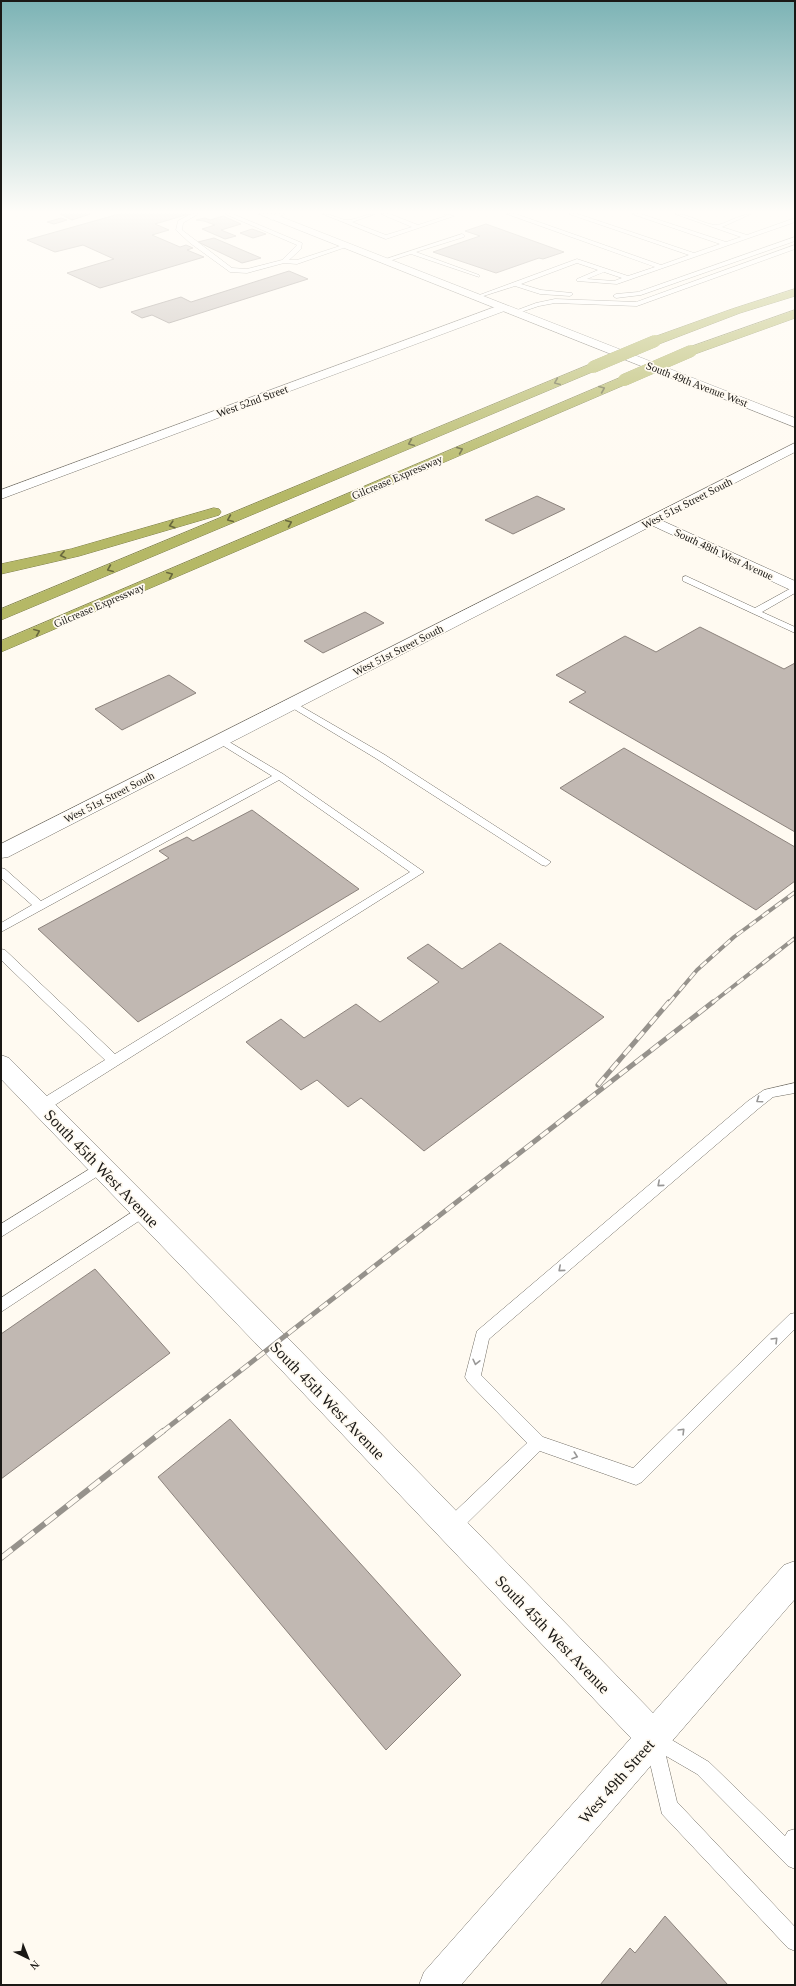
<svg xmlns="http://www.w3.org/2000/svg" width="796" height="1986" font-family="'Times New Roman',serif">
<style>
.building{fill:#c1b8b2;stroke:#8c837d}
.lines{fill:none;stroke-linecap:round;stroke-linejoin:round}
.lane-casing{stroke:#726e66;stroke-width:1}
.street-casing{stroke:#726e66;stroke-width:1}
.secondary-casing{stroke:#726e66;stroke-width:1}
.highway-casing{stroke:#7f804a;stroke-width:1}
.lane{fill:#fff;fill-rule:evenodd}
.street{fill:#fff;fill-rule:evenodd}
.secondary{fill:#fff;fill-rule:evenodd}
.highway{fill:#b5b866;fill-rule:evenodd}
.rail-far2-casing{stroke:#96928c;stroke-width:4}
.rail-far1-casing{stroke:#96928c;stroke-width:5}
.rail-casing{stroke:#96928c;stroke-width:6}
.rail-far2{stroke:#fffaf1;stroke-width:2.5;stroke-dasharray:8;stroke-linecap:butt}
.rail-far1{stroke:#fffaf1;stroke-width:3.5;stroke-dasharray:10;stroke-linecap:butt}
.rail{stroke:#fffaf1;stroke-width:4.5;stroke-dasharray:14;stroke-linecap:butt}
.highway-bridge-casing{stroke:#7f804a;stroke-width:12;stroke-linecap:butt}
.highway-bridge{stroke:#b5b866;stroke-width:12}
.oneway{stroke:#68683e}
.oneway2{stroke:#989796}
.labels{text-anchor:middle;stroke-width:3.5;stroke-linejoin:round;paint-order:stroke}
.far-street-label{font-size:11px;fill:#1a1815;stroke:#fffaf1}
.near-street-label{font-size:16px;fill:#1a1815;stroke:#fffaf1}
</style>
<rect width="100%" height="100%" fill="#fffaf1"/>
<g class="building">
<path d="M60 214H90L72 220Z"/>
<path d="M119 214H189L155 224 169 230 152 235 180 247 186 245 193 248 187 250 204 257 100 288 67 273 114 259 83 245 55 252 27 240Z"/>
<path d="M223 216 241 224 221 230 236 236 225 239 202 229 215 225 204 221 196 220 205 218 210 220Z"/>
<path d="M61 218 67 220 54 224 47 222Z"/>
<path d="M486 224 564 252 543 259 539 258 496 273 433 252 480 236 465 231Z"/>
<path d="M252 229 266 234 253 238 240 233Z"/>
<path d="M214 238 261 258 242 263 198 242Z"/>
<path d="M289 271 308 279 169 323 152 315 142 318 131 312 181 297 191 302Z"/>
<path d="M537 496 565 509 513 534 485 520Z"/>
<path d="M365 612 384 623 323 653 304 641Z"/>
<path d="M700 627 784 669 795 663V832L569 702 586 692 556 675 625 636 656 652Z"/>
<path d="M169 675 196 693 122 730 95 709Z"/>
<path d="M624 748 795 847V881L756 910 560 788Z"/>
<path d="M252 810 359 889 138 1022 38 929 169 858 159 851 187 837 193 841Z"/>
<path d="M500 943 604 1017 424 1151 361 1098 348 1107 317 1080 301 1090 246 1042 281 1019 304 1038 356 1004 380 1022 439 982 407 958 428 944 462 969Z"/>
<path d="M95 1269 170 1353 1 1479V1334Z"/>
<path d="M230 1419 461 1675 386 1750 158 1477Z"/>
<path d="M665 1916 728 1985H600L630 1948 635 1953Z"/>
</g>
<g class="lines">
<defs>
<g id="lane">
<path d="M191 214H198L183 223 182 230 232 268 247 269 282 260 297 245 225 214H233L302 243 301 249 289 260H297L346 244 349 246 297 264 284 263 247 273 230 272 190 243 176 230 178 221Z"/>
<path d="M276 214H285L272 220 269 218Z"/>
<path d="M323 214C332 214 341 220 347 220 356 220 365 214 375 214L352 222 386 235 412 227 381 214H390L418 225 446 216 444 214 454 216 386 239Z"/>
<path d="M507 214H516L661 265 689 255 569 214H578L694 253 720 244 632 214H641L726 242 741 237 675 214C689 214 701 223 715 225 723 226 739 214 751 214L722 227 747 235 795 218V222L617 284 577 281V279L598 270 577 263 521 284 541 290 572 293 573 294 570 296 540 294 515 286 474 299V297L577 259 628 276 655 267ZM604 272 622 278 614 281 587 279Z"/>
<path d="M462 234 464 235V237L416 252 479 275V277L411 254 383 263 380 261Z"/>
<path d="M795 237V241L641 295 616 298 613 296 616 294 638 292Z"/>
<path d="M795 245V249L637 306 555 303 539 306 515 314 512 312 536 303 555 299 636 302Z"/>
<path d="M686 576 755 608 795 586V593L762 612 795 627V633L683 581V577Z"/>
<path d="M292 701 385 755 551 862 546 866 542 865 377 759 289 706 287 704Z"/>
<path d="M221 737 283 774 424 872 47 1110 42 1111 37 1110 36 1106 37 1102 105 1060 1 960V949L5 950 115 1054 410 872 279 780 1 932V923L32 905 1 878V868L5 869 41 901 272 776 217 742 216 740Z"/>
<path d="M795 1083V1093L773 1097 758 1109 489 1339 481 1375 543 1437 633 1468 790 1314 795 1313V1329L642 1482 636 1485 540 1451 457 1533 451 1535 445 1533 443 1527 445 1521 527 1443 468 1382 465 1377 477 1331 748 1101 764 1090Z"/>
<path d="M101 1162 106 1163 108 1167 106 1171 1 1237V1224Z"/>
<path d="M143 1205 148 1207 150 1211 148 1215 1 1312V1298Z"/>
<path d="M655 1730 709 1762 785 1836 788 1831 795 1829V1869L788 1866 697 1774 666 1756 677 1802 795 1927V1951L788 1948 662 1814 645 1742 649 1733Z"/>
</g>
<g id="street">
<path d="M503 304 507 306 509 308 507 310 1 499V490Z"/>
<path d="M654 517 795 581V592L649 524 647 521 649 518Z"/>
<path d="M1 1055 9 1058 285 1335 653 1713 784 1565 795 1561V1599L461 1985H419L424 1972 631 1738 265 1353 1 1079Z"/>
</g>
<g id="secondary">
<path d="M259 214H274L795 418V427Z"/>
<path d="M795 443V452L8 857 1 858V844Z"/>
</g>
<g id="highway">
<path d="M795 289V296L740 313 659 344H651L649 341 651 338 732 309Z"/>
<path d="M795 310V318L695 354 691 355 685 351 687 348Z"/>
<path d="M593 363 597 364 599 367 597 370 1 620V609Z"/>
<path d="M624 376 629 377 630 380 629 383 1 652V641Z"/>
<path d="M214 508 219 509 221 512 219 515 79 556 1 574V564L71 549Z"/>
</g>
</defs>
<use href="#lane" class="lane-casing"/>
<use href="#street" class="street-casing"/>
<use href="#secondary" class="secondary-casing"/>
<use href="#highway" class="highway-casing"/>
<use href="#lane" class="lane"/>
<use href="#street" class="street"/>
<use href="#secondary" class="secondary"/>
<use href="#highway" class="highway"/>
<defs>
<g id="rail-far2">
<path d="M669 1003 697 970 734 937 795 892"/>
<path d="M712 1003 795 938"/>
</g>
<g id="rail-far1">
<path d="M598 1085 669 1002"/>
<path d="M162 1432 713 1002"/>
</g>
<path id="rail" d="M1 1558 163 1431"/>
</defs>
<use href="#rail-far2" class="rail-far2-casing"/>
<use href="#rail-far1" class="rail-far1-casing"/>
<use href="#rail" class="rail-casing"/>
<use href="#rail-far2" class="rail-far2"/>
<use href="#rail-far1" class="rail-far1"/>
<use href="#rail" class="rail"/>
<defs>
<g id="highway-bridge">
<path d="M593 367 655 341"/>
<path d="M624 380 691 351"/>
</g>
</defs>
<use href="#highway-bridge" class="highway-bridge-casing"/>
<use href="#highway-bridge" class="highway-bridge"/>
</g>
<defs><path id="oneway-chevron" d="M-2-3.5L2.5 0L-2 3.5" fill="none" stroke-width="1.6" stroke-linecap="round" stroke-linejoin="round"/></defs>
<g class="oneway">
<use href="#oneway-chevron" transform="translate(557 382) rotate(157)"/>
<use href="#oneway-chevron" transform="translate(602 389) rotate(-23)"/>
<use href="#oneway-chevron" transform="translate(411 443) rotate(157)"/>
<use href="#oneway-chevron" transform="translate(460 450) rotate(-23)"/>
<use href="#oneway-chevron" transform="translate(230 519) rotate(157)"/>
<use href="#oneway-chevron" transform="translate(289 523) rotate(-23)"/>
<use href="#oneway-chevron" transform="translate(172 525) rotate(163)"/>
<use href="#oneway-chevron" transform="translate(63 555) rotate(167)"/>
<use href="#oneway-chevron" transform="translate(110 569) rotate(157)"/>
<use href="#oneway-chevron" transform="translate(170 575) rotate(-23)"/>
<use href="#oneway-chevron" transform="translate(37 632) rotate(-23)"/>
</g>
<g class="oneway2">
<use href="#oneway-chevron" transform="translate(759 1100) rotate(145)"/>
<use href="#oneway-chevron" transform="translate(660 1184) rotate(139)"/>
<use href="#oneway-chevron" transform="translate(561 1269) rotate(139)"/>
<use href="#oneway-chevron" transform="translate(775 1340) rotate(-45)"/>
<use href="#oneway-chevron" transform="translate(476 1362) rotate(103)"/>
<use href="#oneway-chevron" transform="translate(682 1431) rotate(-45)"/>
<use href="#oneway-chevron" transform="translate(575 1456) rotate(19)"/>
</g>
<linearGradient id="sky" x2="0" y2="1"><stop stop-color="#7cb3b5"/><stop offset="0.43" stop-color="#fffdf9"/><stop offset="1" stop-color="#fffdf9" stop-opacity="0"/></linearGradient>
<rect width="796" height="493" fill="url(#sky)"/>
<g class="labels">
<g class="far-street-label">
<text transform="translate(697 384) rotate(21)" y="4">South 49th Avenue West</text>
<text transform="translate(252 401) rotate(-20)" y="4">West 52nd Street</text>
<text transform="translate(397 477) rotate(-23)" y="4">Gilcrease Expressway</text>
<text transform="translate(687 503) rotate(-27)" y="4">West 51st Street South</text>
<text transform="translate(724 554) rotate(25)" y="4">South 48th West Avenue</text>
<text transform="translate(99 605) rotate(-23)" y="4">Gilcrease Expressway</text>
<text transform="translate(398 650) rotate(-27)" y="4">West 51st Street South</text>
<text transform="translate(109 797) rotate(-27)" y="4">West 51st Street South</text>
</g>
<g class="near-street-label">
<text transform="translate(102 1168) rotate(46)" y="6">South 45th West Avenue</text>
<text transform="translate(328 1400) rotate(46)" y="6">South 45th West Avenue</text>
<text transform="translate(553 1634) rotate(46)" y="6">South 45th West Avenue</text>
<text transform="translate(616 1781) rotate(-49)" y="6">West 49th Street</text>
</g>
</g>
<rect width="796" height="1986" fill="none" stroke="#1a1815" stroke-width="4"/>
<g transform="translate(28 1958) rotate(137)" stroke="#fffaf1" stroke-width="3" paint-order="stroke">
<path d="M0-3L7 15L0 10L-7 15Z" fill="#1a1815"/>
<text y="-6" font-size="11" font-weight="bold" text-anchor="middle" fill="#1a1815">N</text>
</g>
</svg>
